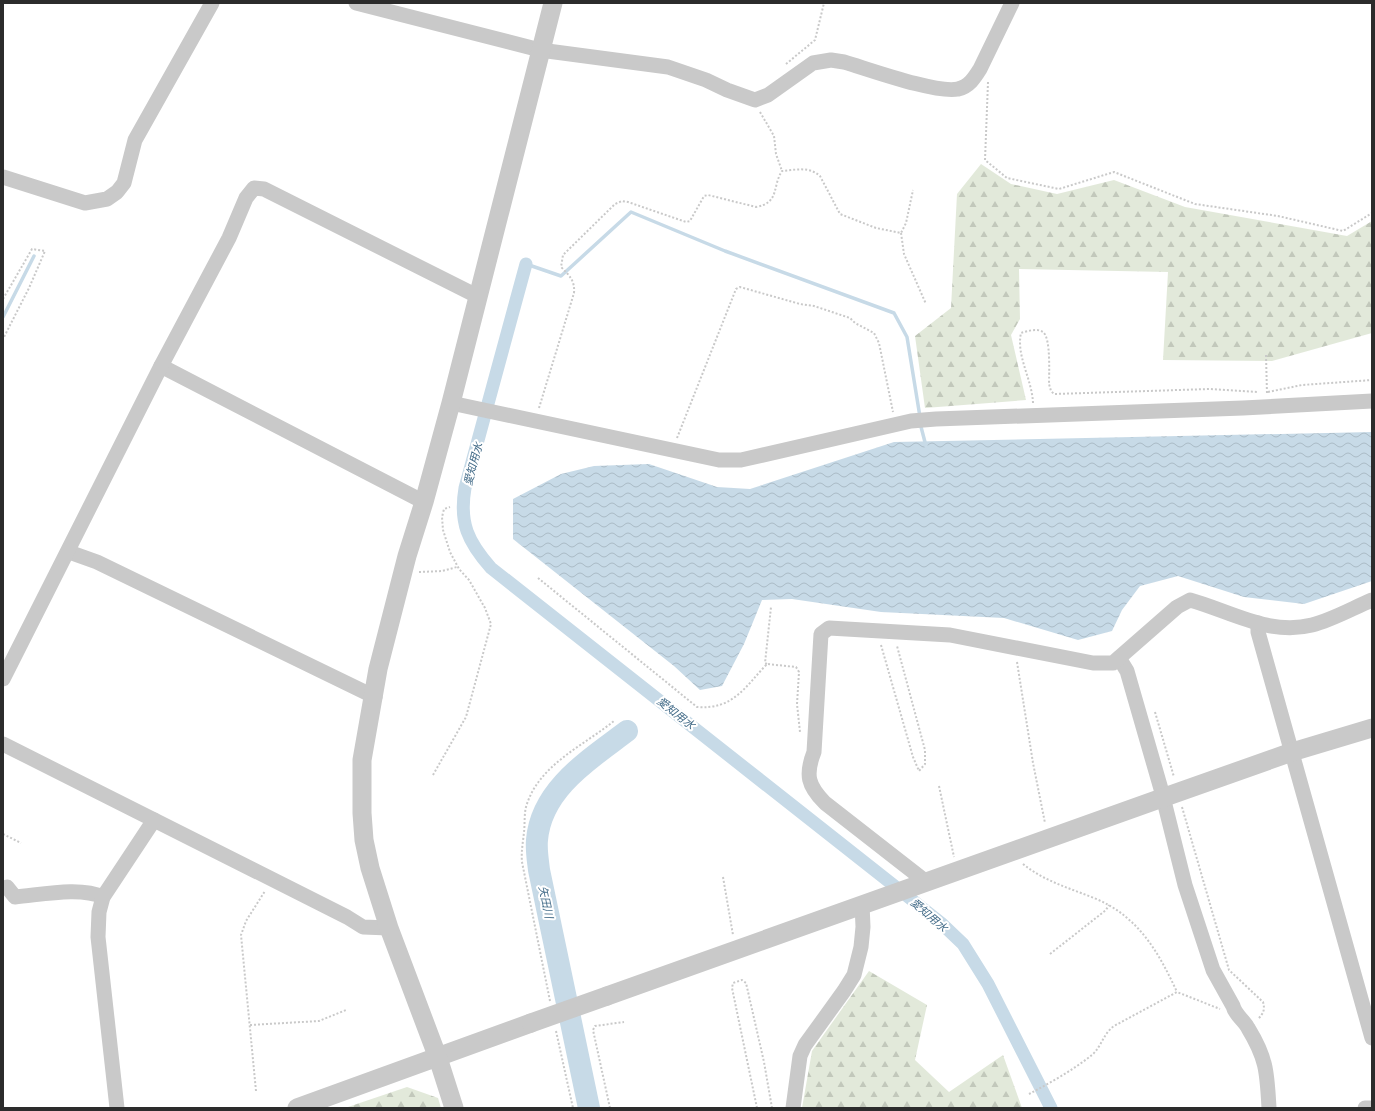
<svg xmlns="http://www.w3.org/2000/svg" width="1375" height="1111" font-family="'Archivo Narrow','Noto Sans JP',sans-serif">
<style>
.forest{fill:url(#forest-firs)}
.water{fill:url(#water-waves)}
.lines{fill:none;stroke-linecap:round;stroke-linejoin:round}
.stream{stroke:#c7dae7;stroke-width:3.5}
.canal{stroke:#c7dae7;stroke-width:13}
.river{stroke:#c7dae7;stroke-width:22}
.path{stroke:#c9c9c9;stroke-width:2;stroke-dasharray:2 2;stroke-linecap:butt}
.minor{stroke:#c9c9c9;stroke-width:15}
.tertiary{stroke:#c9c9c9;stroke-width:19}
.tertiary-bridge{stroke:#c9c9c9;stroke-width:19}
.labels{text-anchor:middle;stroke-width:4;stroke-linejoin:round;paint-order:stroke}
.water-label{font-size:11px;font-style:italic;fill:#416a87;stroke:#fff}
</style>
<defs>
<pattern id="forest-firs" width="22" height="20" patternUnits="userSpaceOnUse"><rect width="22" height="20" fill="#e2e9da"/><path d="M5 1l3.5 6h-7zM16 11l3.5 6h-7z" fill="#c2c8bb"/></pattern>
<pattern id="water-waves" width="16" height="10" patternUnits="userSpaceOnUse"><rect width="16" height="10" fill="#c7dae7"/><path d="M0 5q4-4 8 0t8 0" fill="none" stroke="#abbbc6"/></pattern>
</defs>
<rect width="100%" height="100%" fill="#fff"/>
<g class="forest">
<path d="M981 164 1011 184 1057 194 1114 180 1185 207 1347 236 1372 221V333L1272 361 1163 360 1168 272 1019 269 1020 319 1011 335 1026 400 925 408 915 336 951 308 957 194Z"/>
<path d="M869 971 927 1005 915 1060 949 1092 1003 1055 1022 1108H802L812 1051Z"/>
<path d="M407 1087 438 1098 441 1108H345Z"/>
</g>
<path class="water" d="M1372 432V581L1304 604 1244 597 1178 576 1140 586 1122 610 1112 631 1078 640 1004 618 881 612 792 599 762 600 744 644 722 686 700 690 674 666 513 539V499L561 474 594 466 649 464 717 487 750 489 894 442Z"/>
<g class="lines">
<g class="stream">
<path d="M526 264 561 276 631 212 725 251 894 313 907 337 920 417"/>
<path d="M3 317 34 256"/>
<path d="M920 423 926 446"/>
</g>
<path class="canal" d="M526 264 465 488C459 523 468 542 491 568L892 884 941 923 963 944 988 984 1051 1108"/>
<path class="river" d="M589 1108 539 870C538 861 536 850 537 840 541 789 590 759 627 731"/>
<g class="path">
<path d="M786 64 815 40 824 3"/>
<path d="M988 82 985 160 1007 178 1059 189 1114 172 1195 204 1278 216 1343 231 1372 213"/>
<path d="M760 112 774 136 776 154 782 171"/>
<path d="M901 233 904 254 926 304"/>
<path d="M3 299 32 249 45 251 29 288 3 339"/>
<path d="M1266 355 1267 394"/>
<path d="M1268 392 1302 385 1372 380"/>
<path d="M1033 403C1032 379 1016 356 1021 333 1027 331 1037 328 1043 332 1051 338 1049 374 1049 384L1051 391 1054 394 1210 389 1258 392"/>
<path d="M539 408 574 293C575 281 570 276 561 267L563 255 615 204 622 201 628 202 686 222 690 221 704 196 708 195 756 207C780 203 772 186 782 171 795 170 809 166 820 176L840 214 876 228 901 233 906 223 913 190"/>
<path d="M677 438 736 289 740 287 800 304 814 306 850 318 855 323 874 333 879 343 893 412"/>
<path d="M419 572 442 571 457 567"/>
<path d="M538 578 697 707C733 710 745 687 767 664L796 667 799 672 797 704 800 732"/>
<path d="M881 645 913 757 919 771 925 764V750L897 646"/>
<path d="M1017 662 1033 763 1045 823"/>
<path d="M767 664 765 663 771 607"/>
<path d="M1155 712 1174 777"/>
<path d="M433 775 466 717 491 624 485 608 469 580 459 569 450 552 443 530 442 517 444 509 450 507"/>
<path d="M939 786 954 857"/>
<path d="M1182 807 1229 970 1263 1002C1265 1009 1264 1013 1258 1019"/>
<path d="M3 834 21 843"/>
<path d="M1023 864C1044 881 1069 888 1094 898 1138 916 1158 951 1177 992"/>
<path d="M723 877 733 935"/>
<path d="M1050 954 1106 910 1109 905"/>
<path d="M550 1001 522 862C521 852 523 842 524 832 525 824 524 815 526 807 538 765 583 746 614 721"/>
<path d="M250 1025 319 1021 346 1010"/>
<path d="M556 1031 573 1108"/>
<path d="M256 1091 241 935 246 921 265 891"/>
<path d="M1029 1094C1050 1083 1073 1070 1092 1055 1102 1046 1103 1034 1114 1026L1177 992 1220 1009"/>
<path d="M610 1108 593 1030 595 1026 624 1022"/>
<path d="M757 1108 732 988 733 983 742 980 746 983 764 1062 772 1108"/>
</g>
<g class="minor">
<path d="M356 3 540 50 668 67 706 80 727 90 755 100 768 95 813 63 831 60 844 62C868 69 937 94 958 89 969 87 975 77 980 69L1012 3"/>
<path d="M3 177 85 203 107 199 117 192 124 183 135 140 212 3"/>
<path d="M161 366 424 502"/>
<path d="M451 403 719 460H741L911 421 936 419 1243 408 1372 401"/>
<path d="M69 552 97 562 375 697"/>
<path d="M1258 623V632L1372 1038"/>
<path d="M1119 658 1127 671 1161 789 1185 885 1213 970 1233 1006C1235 1015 1244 1020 1248 1028 1267 1059 1267 1073 1269 1108"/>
<path d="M3 679 161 366 229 238 246 198 254 188 264 189 477 296"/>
<path d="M3 744 347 917 363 927 389 928"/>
<path d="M925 881 825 803C808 786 805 775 814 752L821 634 829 628 950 635 1093 663H1113L1177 607 1190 600C1230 611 1269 636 1312 625 1332 620 1353 608 1372 600"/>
<path d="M7 887 15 897C40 895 80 886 103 897"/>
<path d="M117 1108 98 937 99 912 103 897 154 820"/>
<path d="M793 1108 800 1056 805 1045 844 991 854 975 861 947 863 927 862 904"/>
<path d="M1365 1108H1372"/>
</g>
<g class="tertiary">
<path d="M607 996 1162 798 1292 752 1372 728"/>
<path d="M297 1108 531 1023"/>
<path d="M454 1108 438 1058 389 928 370 868 364 840 362 813V760L378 669 407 556 424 502 451 403 553 3"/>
</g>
<path class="tertiary-bridge" d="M531 1023 607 996"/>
</g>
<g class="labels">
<g class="water-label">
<text transform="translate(473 464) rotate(-75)" y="4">愛知用水</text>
<text transform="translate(676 713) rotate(38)" y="4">愛知用水</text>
<text transform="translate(546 902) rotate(78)" y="4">矢田川</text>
<text transform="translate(929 915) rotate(41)" y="4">愛知用水</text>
</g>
</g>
<rect width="1375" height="1111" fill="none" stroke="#2c2c2c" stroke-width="8"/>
</svg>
